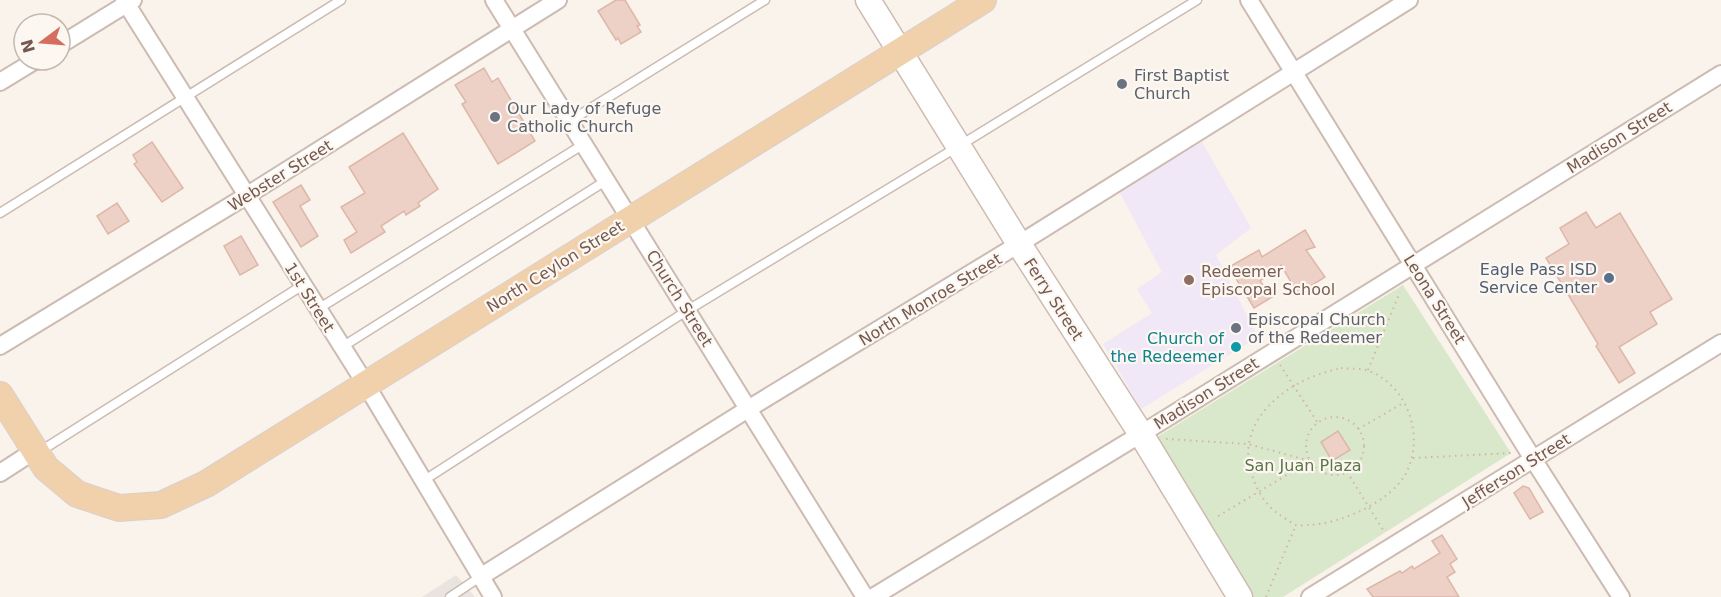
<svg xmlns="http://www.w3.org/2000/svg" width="1721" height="597" font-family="'DejaVu Sans',sans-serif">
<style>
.industrial{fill:#eae4e0}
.education{fill:#f0e7f7}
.green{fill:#d9e7cb}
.building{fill:#edd1c6;stroke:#ddb7a8;stroke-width:1.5}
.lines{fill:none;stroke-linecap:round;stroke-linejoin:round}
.lane-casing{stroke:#ccbbb2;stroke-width:11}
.street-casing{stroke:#ccbbb2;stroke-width:20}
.secondary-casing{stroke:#cebab0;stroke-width:27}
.primary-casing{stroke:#d8d1ce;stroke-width:28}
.path{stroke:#d2b5a9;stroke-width:2;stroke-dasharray:1.5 4.5;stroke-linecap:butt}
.lane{stroke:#fff;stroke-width:8}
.street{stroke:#fff;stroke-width:16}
.secondary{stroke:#fff;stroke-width:24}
.primary{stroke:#f1d0ac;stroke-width:26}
.worship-dot{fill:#6b7280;stroke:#fdf7f1;stroke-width:2}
.service-dot{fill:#5c6f8a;stroke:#fdf7f1;stroke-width:2}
.education-dot{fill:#8d6e63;stroke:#fdf7f1;stroke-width:2}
.culture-dot{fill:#0f9aa8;stroke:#fdf7f1;stroke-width:2}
.labels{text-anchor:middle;stroke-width:4.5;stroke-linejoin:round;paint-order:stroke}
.worship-label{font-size:16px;fill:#5b616d;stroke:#fdf7f1;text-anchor:start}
.street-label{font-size:16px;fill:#735951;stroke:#fdf7f1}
.service-label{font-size:16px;fill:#4e5e75;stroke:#fdf7f1;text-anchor:end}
.education-label{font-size:16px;fill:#785e54;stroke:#fdf7f1;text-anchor:start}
.culture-label{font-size:16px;fill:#0d838f;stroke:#fdf7f1;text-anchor:end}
.park-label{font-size:16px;fill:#5c774a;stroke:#fdf7f1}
</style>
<rect width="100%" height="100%" fill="#faf3eb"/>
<path class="industrial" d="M456 575 475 597H422Z"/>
<path class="education" d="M1202 142 1251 228 1216 255 1258 337 1141 409 1103 344 1152 313 1137 289 1162 272 1119 191Z"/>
<path class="green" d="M1403 285 1511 453 1283 597H1250L1154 439Z"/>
<g class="building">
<path d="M616 0H625L640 25 637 26 641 32 621 44 618 38 616 40 598 11Z"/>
<path d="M484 68 492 82 498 78 535 141 498 164 462 104 466 102 455 85Z"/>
<path d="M403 133 438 189 418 203 420 206 406 215 404 211 381 226 385 232 351 253 344 240 357 232 341 207 365 193 349 167Z"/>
<path d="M152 142 183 188 162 202 134 164 137 162 133 155Z"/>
<path d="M301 185 310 200 300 206 318 236 301 247 273 202Z"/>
<path d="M117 203 129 221 108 234 97 216Z"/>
<path d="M1586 212 1596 228 1620 213 1672 299 1650 312 1657 324 1619 347 1635 373 1619 383 1596 346 1598 344 1546 258 1569 244 1560 228Z"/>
<path d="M1305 230 1315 247 1306 250 1325 277 1298 294 1281 265 1260 281 1272 297 1254 308 1229 267 1259 250 1262 257Z"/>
<path d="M241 236 258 265 240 275 224 246Z"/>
<path d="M1338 431 1350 450 1332 461 1321 442Z"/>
<path d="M1523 486 1529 488 1543 512 1530 519 1514 493Z"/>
<path d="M1442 535 1457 559 1450 564 1455 572 1447 577 1459 597H1373L1367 589 1400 571 1402 573 1412 566 1414 569 1440 553 1432 541Z"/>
</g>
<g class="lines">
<defs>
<g id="lane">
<path d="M570 121 765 0"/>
<path d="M0 213 341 0"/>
<path d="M318 309 584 144"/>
<path d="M342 347 607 180"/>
<path d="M39 452 303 285"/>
<path d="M423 481 688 310 959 146 1197 0"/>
<path d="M450 597 480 577"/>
</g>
<g id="street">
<path d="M124 0 365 383 493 597"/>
<path d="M494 0 865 597"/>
<path d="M1249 0 1533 459 1621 597"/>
<path d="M60 45 133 0"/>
<path d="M0 82 36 60"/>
<path d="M0 346 246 196 558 0"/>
<path d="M0 473 34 451"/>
<path d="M480 577 748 409 1019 244 1409 0"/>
<path d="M873 597 1141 434 1721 74"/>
<path d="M1310 597 1721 343"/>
</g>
<path id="secondary" d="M868 0 1019 244 1141 434 1240 597"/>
<path id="primary" d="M0 395 46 468 77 494 119 508 161 505 206 484 983 0"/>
</defs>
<use href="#lane" class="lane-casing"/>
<use href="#street" class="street-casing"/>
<use href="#secondary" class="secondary-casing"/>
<use href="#primary" class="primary-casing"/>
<g class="path">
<path d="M1280 365 1318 423"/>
<path d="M1341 368C1350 369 1361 368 1369 371 1408 386 1425 437 1406 473 1391 502 1340 524 1309 525 1305 525 1299 526 1296 525 1291 523 1285 518 1280 515 1266 506 1257 491 1252 475 1237 431 1269 397 1307 379 1318 374 1330 371 1341 368Z"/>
<path d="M1368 370 1400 292"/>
<circle cx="1335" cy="446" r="29"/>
<path d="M1358 429 1405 402"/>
<path d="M1166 439 1248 444 1310 461 1215 518"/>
<path d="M1413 458 1511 453"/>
<path d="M1347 472 1385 533"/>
<path d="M1266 597 1296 525"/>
</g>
<use href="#lane" class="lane"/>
<use href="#street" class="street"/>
<use href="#secondary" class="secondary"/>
<use href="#primary" class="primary"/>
</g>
<g class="worship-dot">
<circle cx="1122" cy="84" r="6"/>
<circle cx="495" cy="117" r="6"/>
<circle cx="1236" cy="328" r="6"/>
</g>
<circle class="service-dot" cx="1609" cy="278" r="6"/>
<circle class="education-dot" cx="1189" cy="280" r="6"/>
<circle class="culture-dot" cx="1236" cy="347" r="6"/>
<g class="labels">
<g class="worship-label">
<text x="1134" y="81">First Baptist<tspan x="1134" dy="18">Church</tspan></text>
<text x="507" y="114">Our Lady of Refuge<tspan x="507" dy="18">Catholic Church</tspan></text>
<text x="1248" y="325">Episcopal Church<tspan x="1248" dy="18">of the Redeemer</tspan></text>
</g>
<g class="street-label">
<text transform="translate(1619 137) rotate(-32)" y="6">Madison Street</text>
<text transform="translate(280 175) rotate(-32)" y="6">Webster Street</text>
<text transform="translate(555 266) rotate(-32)" y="6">North Ceylon Street</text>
<text transform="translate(310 297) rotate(58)" y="6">1st Street</text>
<text transform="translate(680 298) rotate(58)" y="6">Church Street</text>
<text transform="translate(930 299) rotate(-31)" y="6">North Monroe Street</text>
<text transform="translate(1054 299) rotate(57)" y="6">Ferry Street</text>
<text transform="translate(1435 299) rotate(58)" y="6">Leona Street</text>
<text transform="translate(1206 393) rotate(-32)" y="6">Madison Street</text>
<text transform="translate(1516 470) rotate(-32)" y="6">Jefferson Street</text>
</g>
<g class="service-label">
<text x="1597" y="275">Eagle Pass ISD<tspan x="1597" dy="18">Service Center</tspan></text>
</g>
<g class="education-label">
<text x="1201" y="277">Redeemer<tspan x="1201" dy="18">Episcopal School</tspan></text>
</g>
<g class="culture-label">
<text x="1224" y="344">Church of<tspan x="1224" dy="18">the Redeemer</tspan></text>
</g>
<g class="park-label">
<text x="1303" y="471">San Juan Plaza</text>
</g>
</g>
<g transform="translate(42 42) rotate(254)"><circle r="28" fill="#fdf7f1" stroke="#c6b8b1" stroke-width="1.5"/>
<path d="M0-4.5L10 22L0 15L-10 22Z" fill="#d56e5f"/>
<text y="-9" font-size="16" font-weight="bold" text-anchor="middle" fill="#735951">N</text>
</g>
</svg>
